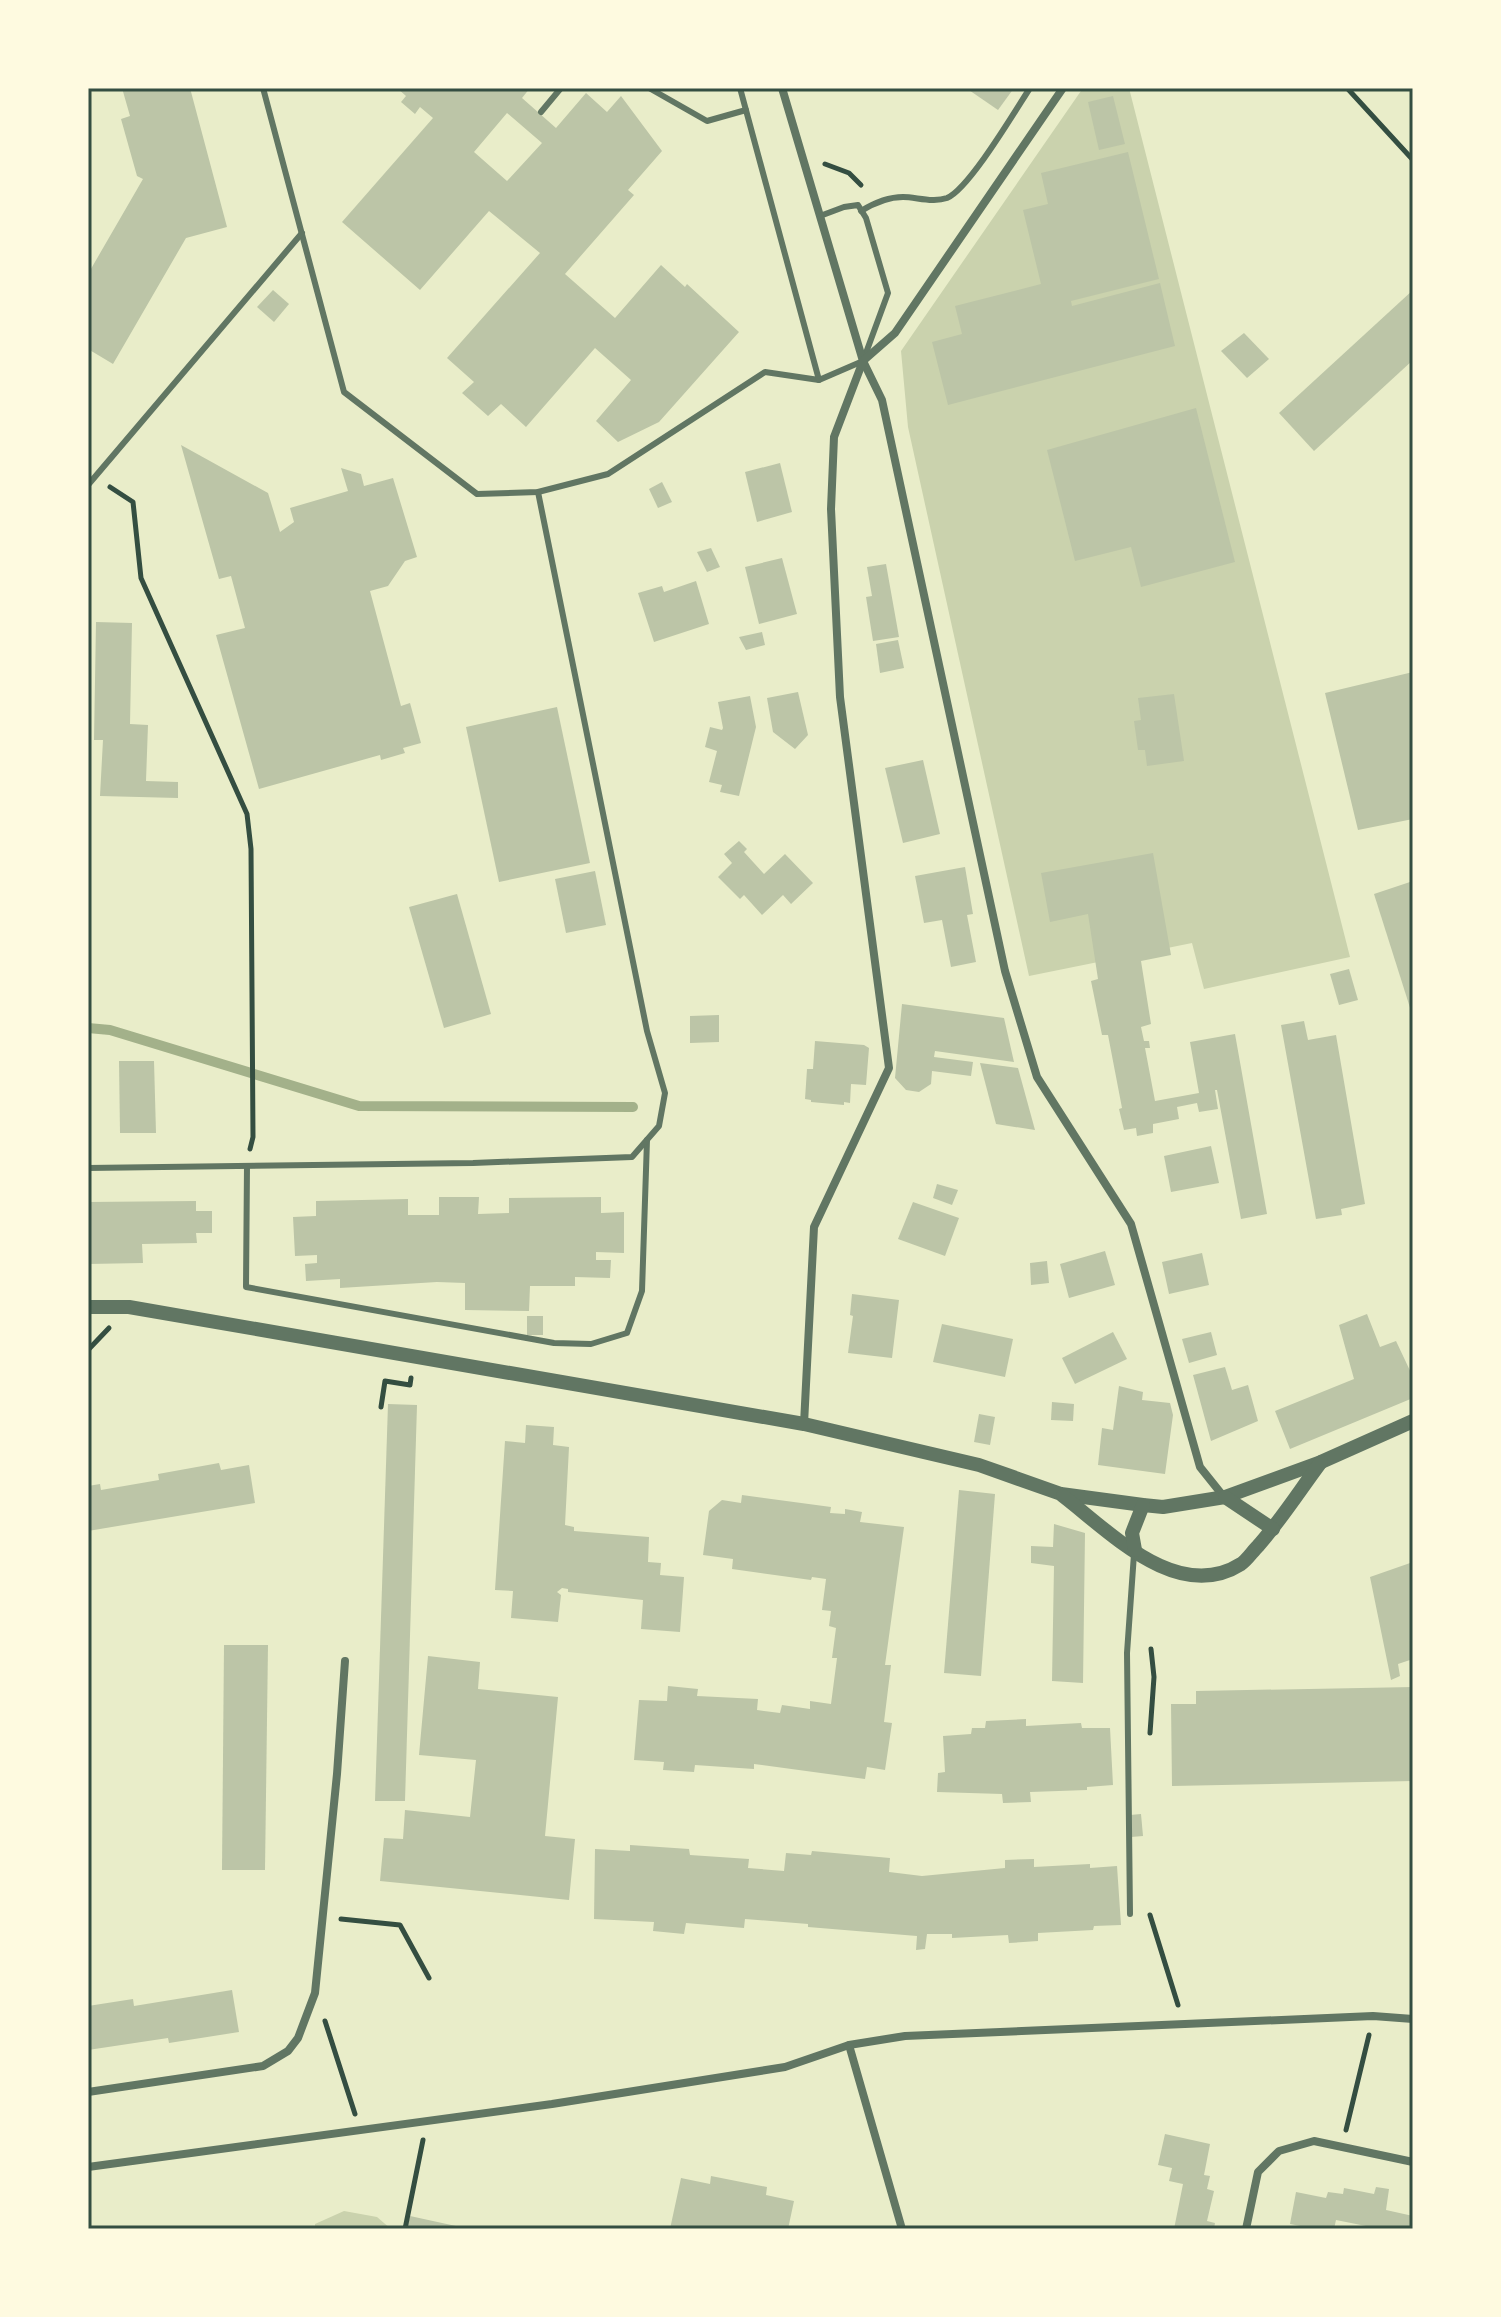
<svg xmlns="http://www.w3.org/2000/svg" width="1501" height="2317" font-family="'Exo 2',sans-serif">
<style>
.green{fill:#cad2ad}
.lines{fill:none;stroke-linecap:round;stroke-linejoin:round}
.stream{stroke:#a3b18a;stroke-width:10}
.building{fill:#bcc5a7;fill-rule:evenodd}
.path{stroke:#344e41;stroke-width:5}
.service{stroke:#617663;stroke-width:6}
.minor{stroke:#617663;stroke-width:8}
.tertiary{stroke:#617663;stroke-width:14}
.neatline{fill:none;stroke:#344e41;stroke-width:3}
</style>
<rect width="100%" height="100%" fill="#e9edc9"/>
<g class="green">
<path d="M1083 88H1129L1350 957 1204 989 1192 943 1029 976 908 427 901 351Z"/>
<path d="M344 2211 377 2217 391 2229H315V2224Z"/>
</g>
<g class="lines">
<path class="stream" d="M88 1028 110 1030 359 1106 633 1107"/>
</g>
<g class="building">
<path d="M122 88H190L227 227 186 238 113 364 88 349V274L143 179 137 176 121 119 130 116Z"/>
<path d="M397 88H530L522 98 556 128 586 93 607 112 621 96 662 151 628 190 634 195 565 274 615 318 661 265 685 287 687 284 739 332 659 422 618 442 596 421 631 380 595 348 526 427 501 404 488 416 462 393 474 382 447 358 540 253 489 211 420 290 342 222 433 118 420 107 415 114 401 102 406 96ZM507 113 542 143 507 181 474 152Z"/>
<path d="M966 88H1014L998 110Z"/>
<path d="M1113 96 1125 144 1099 150 1088 102Z"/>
<path d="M1128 152 1159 279 1071 301 1072 306 1160 283 1175 346 948 405 932 342 962 334 955 306 1041 284 1023 210 1048 204 1041 173Z"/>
<path d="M273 290 289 304 274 322 257 307Z"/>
<path d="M1413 290V360L1314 451 1279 413Z"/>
<path d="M1244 333 1269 359 1247 378 1221 351Z"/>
<path d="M1196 408 1235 562 1141 587 1131 547 1075 561 1047 450Z"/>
<path d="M181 445 268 493 280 532 294 522 290 508 348 491 341 468 361 474 364 486 393 478 417 557 405 561 388 586 370 591 401 706 410 703 421 743 403 748 405 753 381 760 380 755 259 789 216 635 245 628 231 576 219 579Z"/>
<path d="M780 463 792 512 757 522 745 472Z"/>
<path d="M662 482 672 502 658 508 649 489Z"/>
<path d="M711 548 720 567 707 572 697 552Z"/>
<path d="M782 558 797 614 759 624 745 567Z"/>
<path d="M886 564 899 637 873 641 866 597 872 596 867 567Z"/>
<path d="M696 581 709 624 654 642 638 593 662 586 664 592Z"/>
<path d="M96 622 132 623 130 724 148 725 146 781 178 782V798L100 796 103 740H94Z"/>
<path d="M762 632 765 645 746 650 739 637Z"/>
<path d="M898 640 904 668 880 673 876 644Z"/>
<path d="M1413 672V742L1410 743 1413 757V819L1358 830 1325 693Z"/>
<path d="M798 692 808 735 795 749 773 732 767 698Z"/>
<path d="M1174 694 1184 761 1147 766 1145 750H1138L1134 721 1141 720 1138 698Z"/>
<path d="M750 696 756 727 739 796 720 792 722 785 709 782 717 751 705 747 710 727 722 730 723 728 718 702Z"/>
<path d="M557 707 590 863 499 882 466 727Z"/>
<path d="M923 760 940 834 903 843 885 768Z"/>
<path d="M739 841 747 849 744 852 764 874 785 854 813 883 791 904 783 895 762 915 744 895 740 899 718 877 732 863 724 854Z"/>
<path d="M1153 853 1171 955 1141 961 1151 1024 1141 1027 1144 1041H1149L1150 1048H1145L1155 1101 1199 1093 1190 1042 1235 1034 1267 1214 1241 1219 1217 1090H1215L1218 1109 1199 1112 1197 1103 1177 1107 1179 1119 1153 1124V1133L1137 1136 1136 1128 1124 1130 1119 1109 1122 1108 1108 1035H1102L1091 981 1098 979 1088 914 1050 922 1041 873Z"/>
<path d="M965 867 973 914 967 915 976 962 951 967 942 920 924 923 915 876Z"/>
<path d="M595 871 606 925 566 933 555 879Z"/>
<path d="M1413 881V1013L1412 1014 1374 894Z"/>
<path d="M457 894 491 1014 444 1028 409 907Z"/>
<path d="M1349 969 1358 1000 1339 1005 1330 974Z"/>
<path d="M902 1004 1004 1018 1014 1062 935 1051 934 1057 973 1062 971 1076 932 1071 931 1084 919 1092 906 1090 895 1078Z"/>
<path d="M719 1015V1042L690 1043V1016Z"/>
<path d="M1304 1021 1308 1040 1336 1035 1365 1204 1341 1209 1342 1215 1316 1219 1281 1025Z"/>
<path d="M815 1041 864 1045 869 1048 866 1085 851 1084 850 1103 844 1102V1105L811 1102V1100L805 1099 807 1069H813Z"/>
<path d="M119 1061H154L156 1133H120Z"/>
<path d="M980 1063 1018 1068 1035 1130 996 1124Z"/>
<path d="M1211 1146 1219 1183 1171 1192 1164 1156Z"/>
<path d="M937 1184 958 1190 952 1205 933 1198Z"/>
<path d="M439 1197H479L478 1214 509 1213V1198L601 1197V1213L624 1212V1253L596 1252V1260H611L610 1278 575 1277V1286H530L529 1311 465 1310V1283L437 1282 340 1288V1279L306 1281 305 1264 317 1263V1255L295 1256 293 1217 316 1216V1201L408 1199V1215H439Z"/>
<path d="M196 1201V1211H212V1233H196L197 1243 142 1244 143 1263 88 1264V1202Z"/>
<path d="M913 1202 959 1218 945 1256 898 1239Z"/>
<path d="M1105 1251 1115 1285 1069 1298 1060 1264Z"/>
<path d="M1202 1253 1209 1285 1169 1294 1162 1262Z"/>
<path d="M1047 1261 1049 1283 1031 1285 1030 1263Z"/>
<path d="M852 1294 899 1300 892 1358 848 1353 853 1316 850 1315Z"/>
<path d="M1367 1314 1380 1347 1396 1341 1413 1377V1398L1290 1449 1275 1411 1354 1379 1339 1325Z"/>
<rect x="527" y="1316" width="16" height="19"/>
<path d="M942 1324 1013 1339 1005 1377 933 1362Z"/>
<path d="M1113 1332 1127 1359 1075 1384 1062 1358Z"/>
<path d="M1211 1332 1217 1355 1189 1363 1182 1339Z"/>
<path d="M1225 1367 1232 1390 1248 1385 1258 1421 1211 1441 1193 1375Z"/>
<path d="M1119 1386 1143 1392 1142 1400 1170 1403 1173 1415 1165 1474 1098 1465 1102 1428 1113 1430Z"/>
<path d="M1052 1402 1074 1404 1073 1421 1051 1420Z"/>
<path d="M388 1404 417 1405 405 1801H375Z"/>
<path d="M979 1414 995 1417 990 1445 974 1442Z"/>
<path d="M526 1425 554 1427 553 1445 569 1447 565 1525 574 1527V1531L649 1537 648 1562 661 1563 660 1575 684 1577 680 1632 641 1629 643 1600 568 1592V1589L562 1588 557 1592 561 1595 558 1622 511 1618 513 1591 495 1590 505 1441 525 1443Z"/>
<path d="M219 1463 221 1470 249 1465 255 1503 88 1531V1486L100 1484 101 1490 159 1480 158 1474Z"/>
<path d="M959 1490 995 1494 981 1676 944 1673Z"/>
<path d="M742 1495 831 1507 830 1513 845 1514V1509L862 1512 860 1522 904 1527 885 1665H891L884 1722 892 1723 885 1770 867 1767 865 1779 754 1764V1769L695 1765 694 1772 663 1770 664 1762 634 1760 639 1700 667 1701 668 1686 698 1689 697 1696 758 1699 757 1710 780 1713 782 1705 810 1709V1701L831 1704 837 1658H832L836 1628 829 1626 831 1611 822 1610 826 1579 812 1577 811 1580 732 1569 733 1559 703 1555 709 1511 722 1500 741 1503Z"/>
<path d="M1054 1524 1085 1533 1083 1683 1052 1681 1054 1566 1031 1563V1546L1053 1547Z"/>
<path d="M1413 1562V1659L1398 1664 1400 1676 1391 1680 1370 1577Z"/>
<path d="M224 1645H268L265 1870H222Z"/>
<path d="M428 1656 480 1662 478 1689 558 1697 545 1836 575 1839 569 1900 380 1881 384 1838 403 1839 405 1810 470 1817 476 1760 419 1755Z"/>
<path d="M1413 1687V1781L1172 1786 1171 1704H1196V1691Z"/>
<path d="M1026 1719V1726L1081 1723 1082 1728H1110L1113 1785 1087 1787V1790L1030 1792 1031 1802 1003 1803 1002 1794 937 1792 938 1773 945 1772 943 1736 971 1734 972 1728H985L986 1721Z"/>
<path d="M1141 1814 1143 1836 1131 1837 1130 1815Z"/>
<path d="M630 1845 689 1849 690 1855 749 1859 748 1868 784 1871 786 1853 811 1855 812 1851 890 1858 889 1872 922 1876 1005 1868V1860L1034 1859V1867L1090 1864V1868L1117 1866 1121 1925 1094 1926 1093 1930 1038 1933V1941L1009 1943 1008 1935 952 1938V1934H927L925 1949 916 1950 917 1936 808 1927V1924L745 1919 744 1928 686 1923 684 1934 653 1931 654 1922 594 1919 595 1849 630 1851Z"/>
<path d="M232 1990 239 2032 169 2043 168 2038 88 2050V2006L133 1999 134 2006Z"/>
<path d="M1165 2134 1210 2144 1204 2175 1210 2176 1207 2189 1214 2191 1207 2221 1215 2223 1214 2229H1174L1183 2184 1169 2181 1172 2168 1158 2165Z"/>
<path d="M711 2176 767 2187 766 2195 794 2201 788 2229H670L681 2178 710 2184Z"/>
<path d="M1376 2187 1389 2189 1386 2210 1413 2216V2229H1381L1336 2220 1334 2229H1316L1290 2224 1296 2192 1326 2198 1328 2192 1343 2194 1344 2188 1374 2194Z"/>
<path d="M410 2216 465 2228V2229H407Z"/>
</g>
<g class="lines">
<g class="path">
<path d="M1347 88 1413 160"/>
<path d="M825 164 849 173 861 185"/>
<path d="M110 487 133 502 141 578 247 814 251 849 253 1137 250 1149"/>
<path d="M88 1350 109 1328"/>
<path d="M381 1407 385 1381 410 1385 411 1378"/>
<path d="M1150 1733 1154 1677 1151 1649"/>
<path d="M1150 1915 1178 2005"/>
<path d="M341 1919 400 1925 429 1978"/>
<path d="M325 2021 355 2114"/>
<path d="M1346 2130 1369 2035"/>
<path d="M405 2229 423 2140"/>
</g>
<g class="service">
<path d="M263 88 344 392 477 494 538 492 608 474 765 372 819 380 863 361 888 293 866 218 858 205 844 207 820 216"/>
<path d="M649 88 707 121 746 110"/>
<path d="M740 88 819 380"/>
<path d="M541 112 561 88"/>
<path d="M861 211C874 203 887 197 903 197 916 197 933 203 947 198 969 189 1015 111 1030 88"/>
<path d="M88 485 302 233"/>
<path d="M247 1166 246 1287 554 1343 591 1344 627 1333 642 1291 647 1140"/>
<path d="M88 1168 473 1163 632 1157 659 1126 665 1093 647 1031 538 492"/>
<path d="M1130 1914 1127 1653 1134 1554"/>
</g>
<g class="minor">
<path d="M782 88 863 361 882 400 1005 971 1037 1077 1131 1224 1200 1467 1224 1497"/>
<path d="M804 1424 814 1227 889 1068 840 697 831 509 834 437 863 361 895 333 1063 88"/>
<path d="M849 2045 902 2229"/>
<path d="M88 2092 263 2066 288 2051 298 2038 315 1993 337 1774 345 1661"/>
<path d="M88 2167 552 2104 785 2067 849 2045 905 2036 1373 2016 1413 2019"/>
<path d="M1246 2229 1258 2172 1279 2151 1314 2141 1413 2162"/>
</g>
<g class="tertiary">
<path d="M88 1307H129L804 1424 979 1465 1061 1494 1143 1505 1163 1507 1225 1497 1321 1462 1413 1421"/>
<path d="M1063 1496C1110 1532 1178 1604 1241 1564 1247 1560 1252 1552 1258 1546 1281 1520 1300 1490 1321 1462"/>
<path d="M1225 1497 1273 1529"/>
<path d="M1135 1550 1132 1533 1143 1505"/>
</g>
</g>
<rect width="1501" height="2317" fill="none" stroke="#fefae0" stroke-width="180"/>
<rect x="90" y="90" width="1321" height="2137" class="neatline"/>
</svg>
